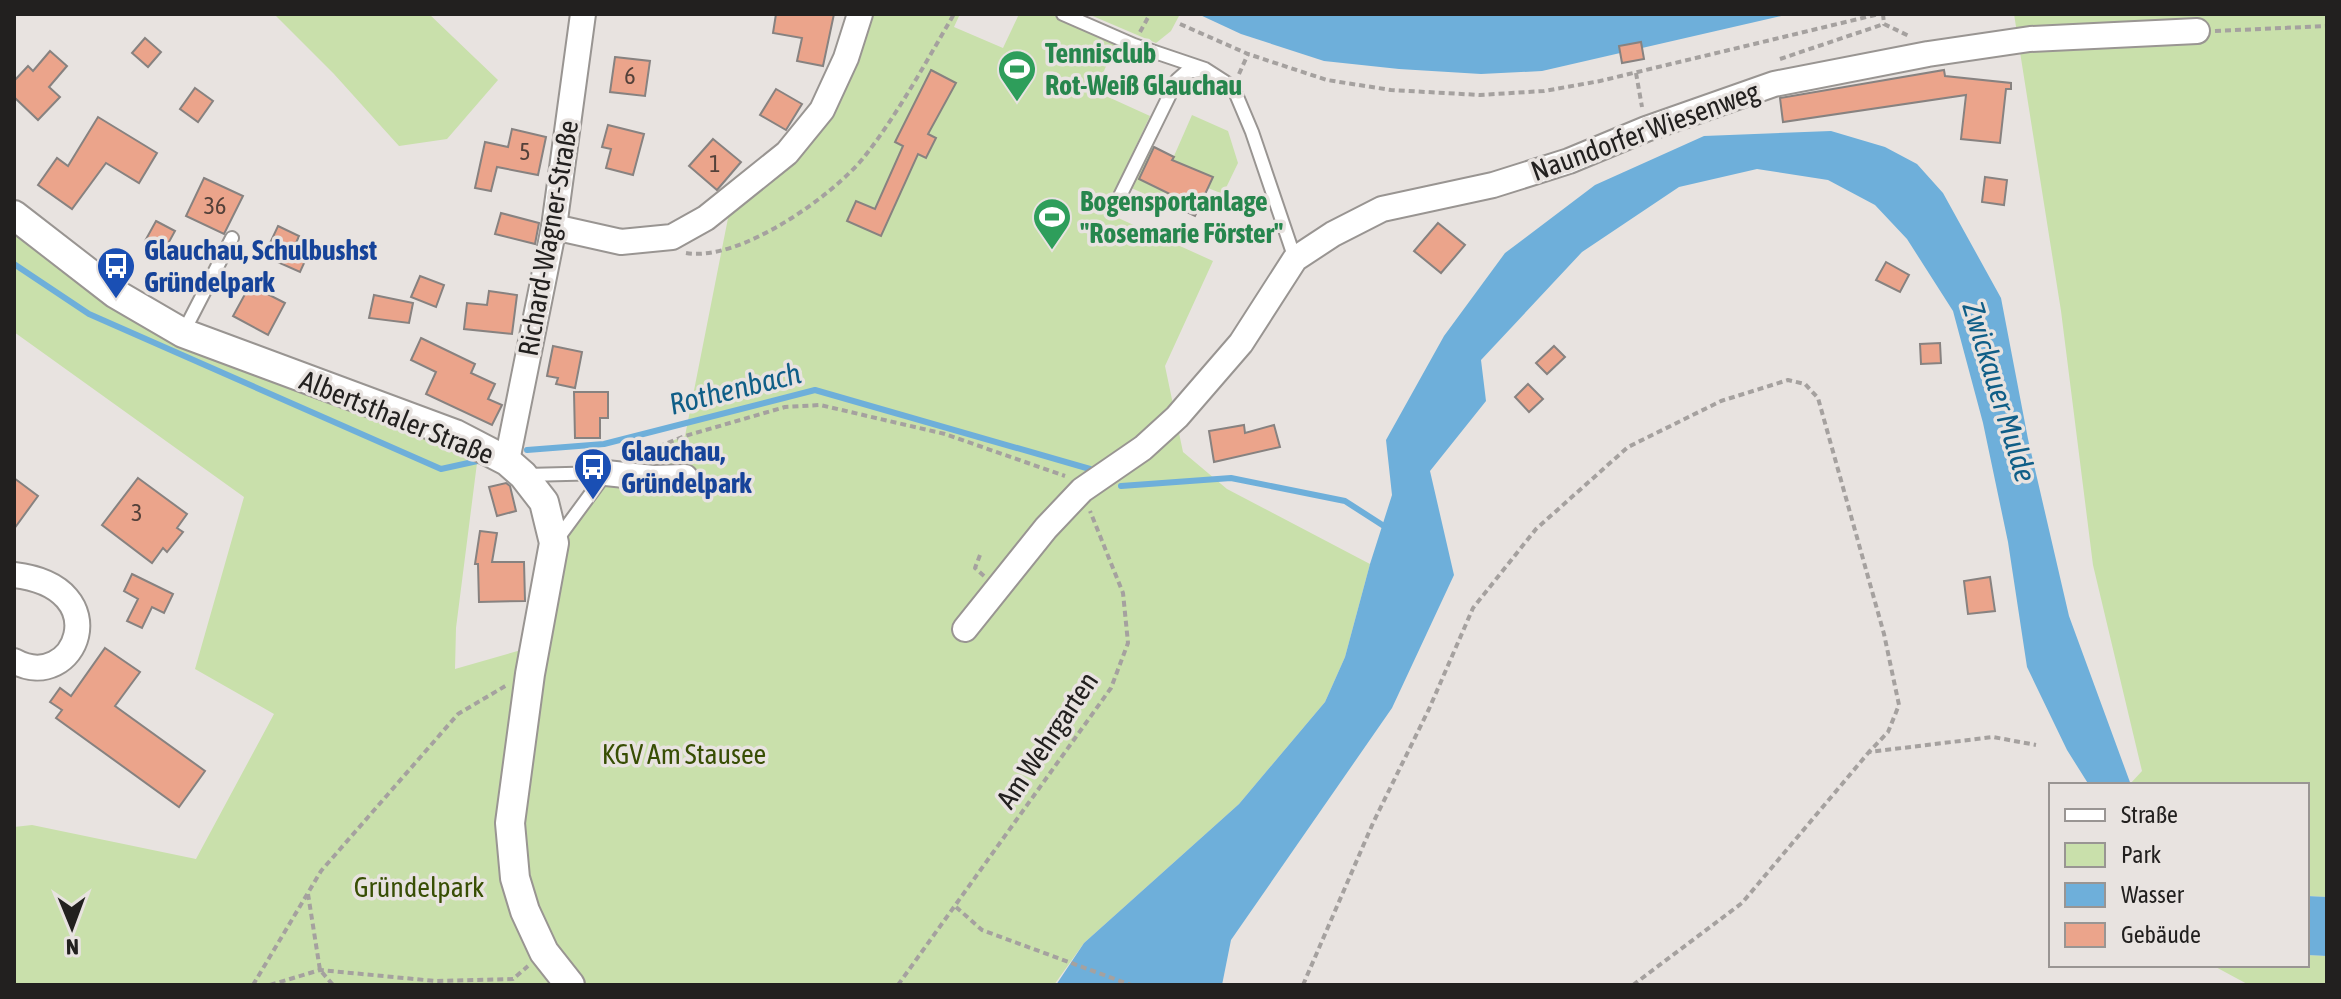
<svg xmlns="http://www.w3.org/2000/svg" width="2341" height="999" font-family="'Asap Condensed',sans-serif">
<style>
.green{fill:#c9e0ab}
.water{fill:#6eafda}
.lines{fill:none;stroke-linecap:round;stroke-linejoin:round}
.stream{stroke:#6eafda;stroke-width:6}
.building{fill:#eba48b;stroke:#878280;stroke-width:2}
.service-casing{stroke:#999592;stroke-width:16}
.minor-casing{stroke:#999592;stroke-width:28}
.tertiary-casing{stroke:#999592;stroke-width:32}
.path{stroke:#a5a19f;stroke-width:4;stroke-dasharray:6 4;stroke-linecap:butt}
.service{stroke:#fff;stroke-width:12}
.minor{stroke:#fff;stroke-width:24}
.tertiary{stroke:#fff;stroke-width:28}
.labels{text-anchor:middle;stroke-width:7;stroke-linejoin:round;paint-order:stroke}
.number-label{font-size:24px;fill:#54413a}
.leisure-label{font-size:28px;font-weight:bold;fill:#27864d;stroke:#e8e3e0;text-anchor:start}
.street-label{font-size:28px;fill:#22201f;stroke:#e8e3e0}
.transit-label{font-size:28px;font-weight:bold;fill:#164399;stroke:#e8e3e0;text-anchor:start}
.park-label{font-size:28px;fill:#384e04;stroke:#e8e3e0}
.water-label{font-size:30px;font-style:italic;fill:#0f5e87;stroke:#e8e3e0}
</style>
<rect width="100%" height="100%" fill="#e8e3e0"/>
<g class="green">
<path d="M274 14H429L498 80 447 139 399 146 334 74Z"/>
<path d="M860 14H960L954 27 1003 48 1019 14H1050L1116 44 1095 91 1150 116 1105 212 1213 261 1165 366 1183 452 1227 489 1370 564 1345 657 1325 702 1239 804 1084 943 1054 985H14V827L32 825 196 859 274 714 195 669 244 497 14 332V215L116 294 458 437 477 463 456 628 455 669 535 646 554 543 606 473 645 451 685 436 732 198 787 153Z"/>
<path d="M1088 14H1180L1171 31 1156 43Z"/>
<path d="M2014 14H2327V897L2307 896V785L2130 784 2142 771 2093 565 2061 311Z"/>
<path d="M1192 115 1228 131 1238 163 1223 194 1208 188 1195 216 1129 187 1149 145 1174 156Z"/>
<path d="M2307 955 2327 956V985H2249L2212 965H2307Z"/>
</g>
<g class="water">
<path d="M1198 14H1790L1542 71 1481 74 1399 69 1324 61 1241 34Z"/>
<path d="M1831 131 1885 147 1917 164 1943 193 2001 298 2028 439 2069 616 2131 785H2089L2067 750 2027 667 2008 542 1983 423 1953 311 1907 239 1875 205 1828 180 1757 169 1679 187 1582 252 1481 360 1486 401 1430 471 1454 575 1392 708 1231 940 1222 985H1056L1084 943 1239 804 1325 702 1345 657 1370 564 1392 495 1386 440 1444 336 1505 253 1595 185 1704 136Z"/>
<path d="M2307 896 2327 897V956L2307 955Z"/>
</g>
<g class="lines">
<g class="stream">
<path d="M14 264 89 314 441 469 482 460"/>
<path d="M527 450 604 444 815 390 1090 469"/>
<path d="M1121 486 1231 478 1345 501 1387 528"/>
</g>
</g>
<g class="building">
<path d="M776 14H834L823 66 797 61 802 38 773 33Z"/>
<path d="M145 38 161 52 148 67 132 53Z"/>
<path d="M1641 42 1644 59 1622 63 1619 46Z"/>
<path d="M50 51 67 66 49 87 60 97 38 120 14 97V81L28 66 33 71Z"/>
<path d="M615 57 650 61 645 96 610 92Z"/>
<path d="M931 70 956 83 928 134 936 138 926 158 918 154 881 236 847 221 856 201 875 209 903 146 895 142Z"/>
<path d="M1944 70 1945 76 2011 83V89H2006L2000 143 1961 139 1966 95 1783 122 1780 98Z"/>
<path d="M195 88 213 101 198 122 180 109Z"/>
<path d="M776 89 802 104 786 130 760 115Z"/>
<path d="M98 117 157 153 139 183 106 163 72 209 38 185 57 158 68 166Z"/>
<path d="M608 125 644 134 633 175 606 168 611 149 602 147Z"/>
<path d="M512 129 546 137 538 175 497 167 491 191 475 188 485 142 508 147Z"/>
<path d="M713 139 741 162 717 190 689 166Z"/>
<path d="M1154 147 1174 157 1172 160 1213 177 1195 216 1172 205 1176 197 1139 179Z"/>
<path d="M1985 177 2007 180 2004 205 1982 202Z"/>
<path d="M204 178 243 196 224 234 186 216Z"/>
<path d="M501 213 539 223 535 244 495 234Z"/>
<path d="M156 221 175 231 164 251 145 241Z"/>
<path d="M1438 223 1465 245 1441 273 1414 251Z"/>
<path d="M278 226 299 236 296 243 310 250 300 272 264 256Z"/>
<path d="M1886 262 1909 275 1900 292 1876 280Z"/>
<path d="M420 276 444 285 436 307 411 297Z"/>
<path d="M250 285 285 303 268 335 233 316Z"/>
<path d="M489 291 517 295 512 334 464 329 467 303 487 305Z"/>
<path d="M374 295 413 303 409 323 369 318Z"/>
<path d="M421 338 475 364 471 373 495 384 488 399 502 405 492 425 426 394 436 372 411 360Z"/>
<path d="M1940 343 1941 363 1921 364 1920 344Z"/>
<path d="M553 346 582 352 575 388 556 384 558 378 547 376Z"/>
<path d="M1554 346 1565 357 1547 374 1536 363Z"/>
<path d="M1528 384 1543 399 1529 412 1515 397Z"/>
<path d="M574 392H608V418H600V438H575Z"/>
<path d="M1244 425 1245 433 1274 425 1280 447 1214 462 1209 431Z"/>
<path d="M14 478 38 496 14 529Z"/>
<path d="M138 478 187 514 177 528 183 532 167 552 163 548 152 563 102 525Z"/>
<path d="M506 483 510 486 516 511 497 516 489 487Z"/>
<path d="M480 531 497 533 492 562H524L525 601 479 602 478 564H475Z"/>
<path d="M132 574 173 594 164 613 152 607 142 628 127 621 138 599 124 591Z"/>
<path d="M1990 577 1995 611 1968 614 1964 581Z"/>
<path d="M105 648 140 672 115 706 205 771 179 807 56 718 62 710 50 702 60 688 71 696Z"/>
</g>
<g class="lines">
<defs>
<g id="service">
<path d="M1063 14 1134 45 1205 69 1233 87 1252 132 1295 259"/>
<path d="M1120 196 1177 80 1186 72 1202 70"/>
<path d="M183 333 232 238"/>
<path d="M526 475 606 473"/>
<path d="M556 541 606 473"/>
</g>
<g id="minor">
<path d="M554 227 621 242 672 237 706 218 787 153 822 110 846 58 860 14"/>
<path d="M507 461 554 227 583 14"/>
<path d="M606 473 653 478 685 477"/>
<path d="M14 575C119 587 75 695 14 661"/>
<path d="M965 629 1046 528 1082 490 1143 448 1177 417 1241 343 1295 259 1333 234 1382 209 1493 185 1569 161 1646 129 1774 84 1928 54 2030 39 2197 31"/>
</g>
<path id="tertiary" d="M14 215 116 294 183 333 455 434 507 461 523 475 544 502 554 543 530 674 510 823 515 878 525 911 544 952 570 985"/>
</defs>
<use href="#service" class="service-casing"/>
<use href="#minor" class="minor-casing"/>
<use href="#tertiary" class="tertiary-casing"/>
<g class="path">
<path d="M1883 14 1884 24 1909 36"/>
<path d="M1180 24 1248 54 1327 80 1391 90 1480 95 1544 91 1600 81 1879 14"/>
<path d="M2215 31 2327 26"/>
<path d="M1140 32 1150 14"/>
<path d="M1780 59 1884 24"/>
<path d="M1636 73 1642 107"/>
<path d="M1239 74 1248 54"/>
<path d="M686 253C740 262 833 196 865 156 899 112 926 62 954 14"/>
<path d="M640 454 685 436 785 407 820 405 945 434 1065 476"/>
<path d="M980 555 975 568 984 576"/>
<path d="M308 894 320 970 333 985"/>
<path d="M956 907 982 930 1131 985"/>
<path d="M253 985 321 871 458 714 507 685"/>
<path d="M270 985 320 970 435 981 513 979 528 966"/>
<path d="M898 985 1111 688 1128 643 1123 593 1090 511"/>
<path d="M1303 985 1373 823 1429 709 1473 608 1536 529 1628 447 1721 401 1788 380 1805 384 1818 398 1884 634 1899 705 1888 732 1869 752"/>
<path d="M1633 985 1742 903 1869 752 1993 737 2036 745"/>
</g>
<use href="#service" class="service"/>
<use href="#minor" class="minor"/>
<use href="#tertiary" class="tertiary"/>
</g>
<defs>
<symbol id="stadium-pin" viewBox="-11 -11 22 30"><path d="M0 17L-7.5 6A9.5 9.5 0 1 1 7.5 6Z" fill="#2e9e5b" stroke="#e8e3e0"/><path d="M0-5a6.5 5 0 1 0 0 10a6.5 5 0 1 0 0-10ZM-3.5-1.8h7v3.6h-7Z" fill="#fff"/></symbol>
<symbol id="bus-pin" viewBox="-11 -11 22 30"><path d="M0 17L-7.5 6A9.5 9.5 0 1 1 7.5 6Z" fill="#1a4fb4" stroke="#e8e3e0"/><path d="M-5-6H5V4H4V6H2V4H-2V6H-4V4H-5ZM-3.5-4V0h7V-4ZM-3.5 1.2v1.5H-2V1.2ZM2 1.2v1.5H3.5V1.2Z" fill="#fff"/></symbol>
</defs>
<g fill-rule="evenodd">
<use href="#stadium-pin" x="995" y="47" width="44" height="60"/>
<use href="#stadium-pin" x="1030" y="195" width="44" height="60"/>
<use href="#bus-pin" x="94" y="244" width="44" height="60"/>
<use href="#bus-pin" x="571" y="445" width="44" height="60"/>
</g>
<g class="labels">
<g class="number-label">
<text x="630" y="84">6</text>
<text x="525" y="160">5</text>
<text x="715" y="172">1</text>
<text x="215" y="214">36</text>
<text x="137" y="521">3</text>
</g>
<g class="leisure-label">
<text x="1045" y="63">Tennisclub<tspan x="1045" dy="32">Rot-Weiß Glauchau</tspan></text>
<text x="1080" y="211">Bogensportanlage<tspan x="1080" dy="32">"Rosemarie Förster"</tspan></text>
</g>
<g class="street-label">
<text transform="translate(1645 131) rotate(-20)" y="10">Naundorfer Wiesenweg</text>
<text transform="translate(548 238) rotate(-80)" y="10">Richard-Wagner-Straße</text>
<text transform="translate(397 417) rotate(22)" y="10">Albertsthaler Straße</text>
<text transform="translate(1047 740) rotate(-56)" y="10">Am Wehrgarten</text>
</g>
<g class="transit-label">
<text x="144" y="260">Glauchau, Schulbushst<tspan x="144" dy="32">Gründelpark</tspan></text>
<text x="621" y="461">Glauchau,<tspan x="621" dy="32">Gründelpark</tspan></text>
</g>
<g class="park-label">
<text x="684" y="764">KGV Am Stausee</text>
<text x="419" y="897">Gründelpark</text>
</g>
<g class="water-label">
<text transform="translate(735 389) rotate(-14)" y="10">Rothenbach</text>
<text transform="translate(1999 392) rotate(73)" y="10">Zwickauer Mulde</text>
</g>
</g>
<rect width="2341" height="999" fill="none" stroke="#22201f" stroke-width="32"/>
<rect x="2049" y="783" width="260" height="184" fill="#e8e3e0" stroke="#999593" stroke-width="2"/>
<rect x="2065" y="809" width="40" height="12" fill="#ffffff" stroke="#999593" stroke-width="2"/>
<text x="2121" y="823" font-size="24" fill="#22201f">Straße</text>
<rect x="2065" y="843" width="40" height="24" fill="#c9e0ab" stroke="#999593" stroke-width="2"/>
<text x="2121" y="863" font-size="24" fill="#22201f">Park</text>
<rect x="2065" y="883" width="40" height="24" fill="#6eafda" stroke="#999593" stroke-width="2"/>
<text x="2121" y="903" font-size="24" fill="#22201f">Wasser</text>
<rect x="2065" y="923" width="40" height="24" fill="#eba48b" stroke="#999593" stroke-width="2"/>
<text x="2121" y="943" font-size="24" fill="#22201f">Gebäude</text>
<g transform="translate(72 927) rotate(179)" stroke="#e8e3e0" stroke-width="6" paint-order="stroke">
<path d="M0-6L14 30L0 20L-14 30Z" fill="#22201f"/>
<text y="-12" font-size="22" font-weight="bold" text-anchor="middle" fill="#22201f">N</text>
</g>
</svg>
